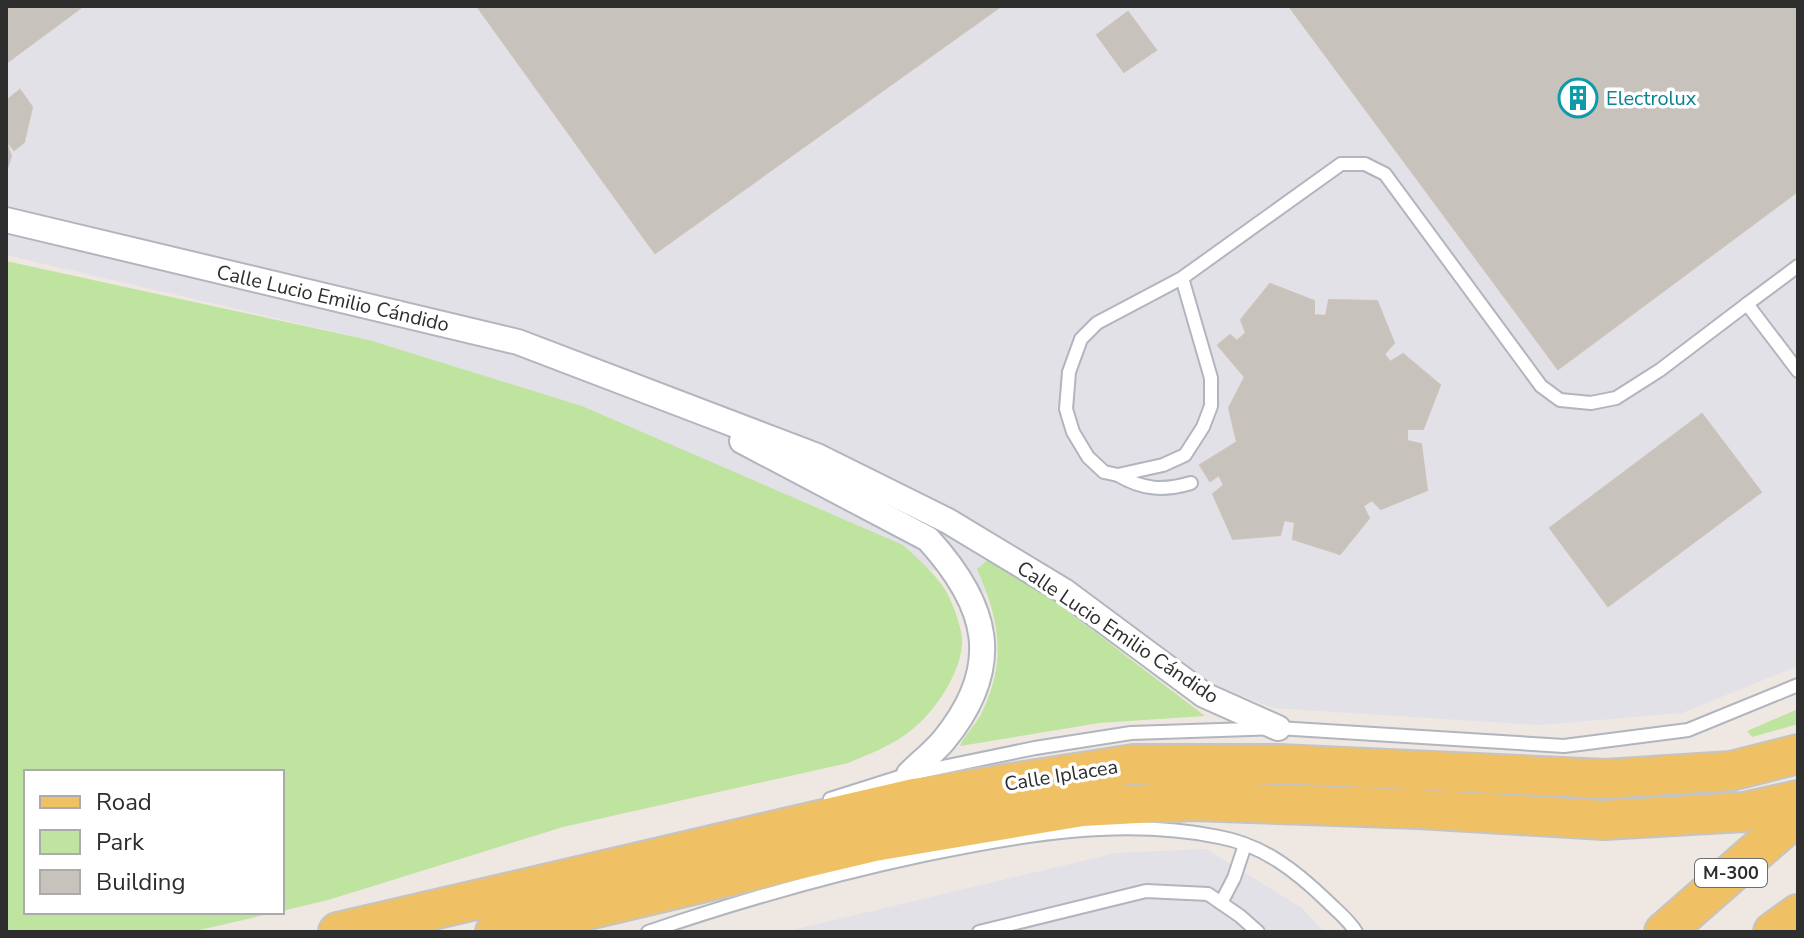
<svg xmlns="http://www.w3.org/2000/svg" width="1804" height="938" font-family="'Nunito Sans',sans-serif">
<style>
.industrial{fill:#e2e1e8}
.green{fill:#bee49f}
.building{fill:#c8c2bc;stroke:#cbc3ba;stroke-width:2}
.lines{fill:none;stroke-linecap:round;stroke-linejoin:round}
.lane-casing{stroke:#b1b5be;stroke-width:16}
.street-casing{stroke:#b1b5be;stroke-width:28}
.primary-casing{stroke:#c4c4c4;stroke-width:42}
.lane{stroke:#fff;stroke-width:12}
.street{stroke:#fff;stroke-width:24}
.primary{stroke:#f0c065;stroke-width:38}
.labels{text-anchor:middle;stroke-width:7;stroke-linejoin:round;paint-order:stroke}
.shield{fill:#fff;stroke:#6d6d6d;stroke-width:2}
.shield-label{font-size:18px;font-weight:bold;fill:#2e2e2e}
.culture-label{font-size:20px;fill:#0d838f;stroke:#fff;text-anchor:start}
.street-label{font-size:20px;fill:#2e2e2e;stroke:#fff}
</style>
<rect width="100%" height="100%" fill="#efe7e1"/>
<g class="industrial">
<path d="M6 6H1798V666L1682 713 1539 725 1273 708 1024 610 928 568 582 406 369 340 6 255Z"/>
<path d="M1206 849 1302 908 1324 932H784L1116 853Z"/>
</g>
<g class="green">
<path d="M6 261 369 340 582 406 903 545C918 559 935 573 946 591 952 602 961 625 962 638 964 670 934 714 909 732 891 746 869 754 848 763L563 827 328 900 282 911V772H26V912H277L191 932H6Z"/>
<path d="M990 558 1037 588 1205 716 1099 723 960 746C964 735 978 723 983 710 1007 659 999 619 977 569Z"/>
<path d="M1798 709V724L1752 737 1747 731Z"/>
</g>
<g class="building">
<path d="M6 6H83L6 63Z"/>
<path d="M477 6H1001L655 253Z"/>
<path d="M1289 6H1798V191L1558 369Z"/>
<path d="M1128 12 1156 50 1124 72 1097 35Z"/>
<path d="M20 90 32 107 24 142 14 150 6 140V101Z"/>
<path d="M6 142 11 156 6 172Z"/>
<path d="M1270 284 1314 301V315L1326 316 1329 300 1377 301 1394 343 1384 354 1390 362 1403 354 1440 385 1423 429H1407V441L1421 444 1427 490 1381 509 1372 500 1363 506 1369 518 1340 554 1293 539 1295 522 1284 520 1280 535 1233 539 1213 494 1224 485 1219 475 1210 481 1200 465 1237 442 1229 408 1245 377 1218 345 1230 335 1237 341 1246 333 1241 320Z"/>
<path d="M1702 414 1761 492 1608 606 1550 528Z"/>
</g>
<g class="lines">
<defs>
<g id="lane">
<path d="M1798 266 1747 304 1798 371"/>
<path d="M1182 278 1211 378V406L1203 427 1185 455 1163 465 1118 475 1104 472 1088 457 1073 432 1066 409 1069 372 1081 339 1097 323 1182 278 1341 164H1365L1385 174 1541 386 1560 400 1591 403 1616 398 1660 370 1747 304"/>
<path d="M1118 475C1143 490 1164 491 1191 483"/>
<path d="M830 799 909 774 1035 748 1131 733 1278 728 1564 746 1688 730 1798 685"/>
<path d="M1221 903 1234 878 1245 845"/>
<path d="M648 932C739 901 830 875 924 855 1019 835 1122 817 1219 837 1263 845 1296 871 1327 901 1337 911 1349 920 1356 932"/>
<path d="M979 932 1146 891 1208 894 1240 916 1258 932"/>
</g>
<g id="street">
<path d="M6 220 518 342 817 456 948 521 1064 591 1204 695 1278 728"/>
<path d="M742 441 928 539C988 605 1005 665 944 740 934 752 920 763 909 774"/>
</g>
<g id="primary">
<path d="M338 932 914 798 1134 764H1279L1605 779 1731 771 1798 754"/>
<path d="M495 932 874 842 1082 807 1193 801 1419 809 1604 820 1744 812 1798 800"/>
<path d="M1664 932 1798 815"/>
<path d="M1773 932 1798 914"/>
</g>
</defs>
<use href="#lane" class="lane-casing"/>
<use href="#street" class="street-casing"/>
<use href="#primary" class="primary-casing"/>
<use href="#lane" class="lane"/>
<use href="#street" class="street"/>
<use href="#primary" class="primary"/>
</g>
<defs>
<symbol id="building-ring" viewBox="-11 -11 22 22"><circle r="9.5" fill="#fff" stroke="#0f9aa8" stroke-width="1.5"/><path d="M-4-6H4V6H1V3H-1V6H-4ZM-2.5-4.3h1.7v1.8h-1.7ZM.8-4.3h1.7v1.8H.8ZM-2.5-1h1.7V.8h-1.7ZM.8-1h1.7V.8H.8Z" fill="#0f9aa8"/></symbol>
</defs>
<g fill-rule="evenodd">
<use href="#building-ring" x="1556" y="76" width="44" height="44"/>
</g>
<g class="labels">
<rect class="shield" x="1695" y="859" width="72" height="28" rx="6"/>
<g class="shield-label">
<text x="1731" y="879">M-300</text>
</g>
<g class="culture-label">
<text x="1606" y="105">Electrolux</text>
</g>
<g class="street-label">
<text transform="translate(333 298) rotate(13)" y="7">Calle Lucio Emilio Cándido</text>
<text transform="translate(1118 632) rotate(34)" y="7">Calle Lucio Emilio Cándido</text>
<text transform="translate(1061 775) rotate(-9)" y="7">Calle Iplacea</text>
</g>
</g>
<rect width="1804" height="938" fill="none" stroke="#2e2e2e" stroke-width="16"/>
<rect x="24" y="770" width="260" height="144" fill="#ffffff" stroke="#ababab" stroke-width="2"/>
<rect x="40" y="796" width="40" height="12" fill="#f0c065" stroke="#ababab" stroke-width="2"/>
<text x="96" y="810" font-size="24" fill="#2e2e2e">Road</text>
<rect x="40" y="830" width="40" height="24" fill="#bee49f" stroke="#ababab" stroke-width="2"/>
<text x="96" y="850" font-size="24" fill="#2e2e2e">Park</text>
<rect x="40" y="870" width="40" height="24" fill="#c8c2bc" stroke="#ababab" stroke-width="2"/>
<text x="96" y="890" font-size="24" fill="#2e2e2e">Building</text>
</svg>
